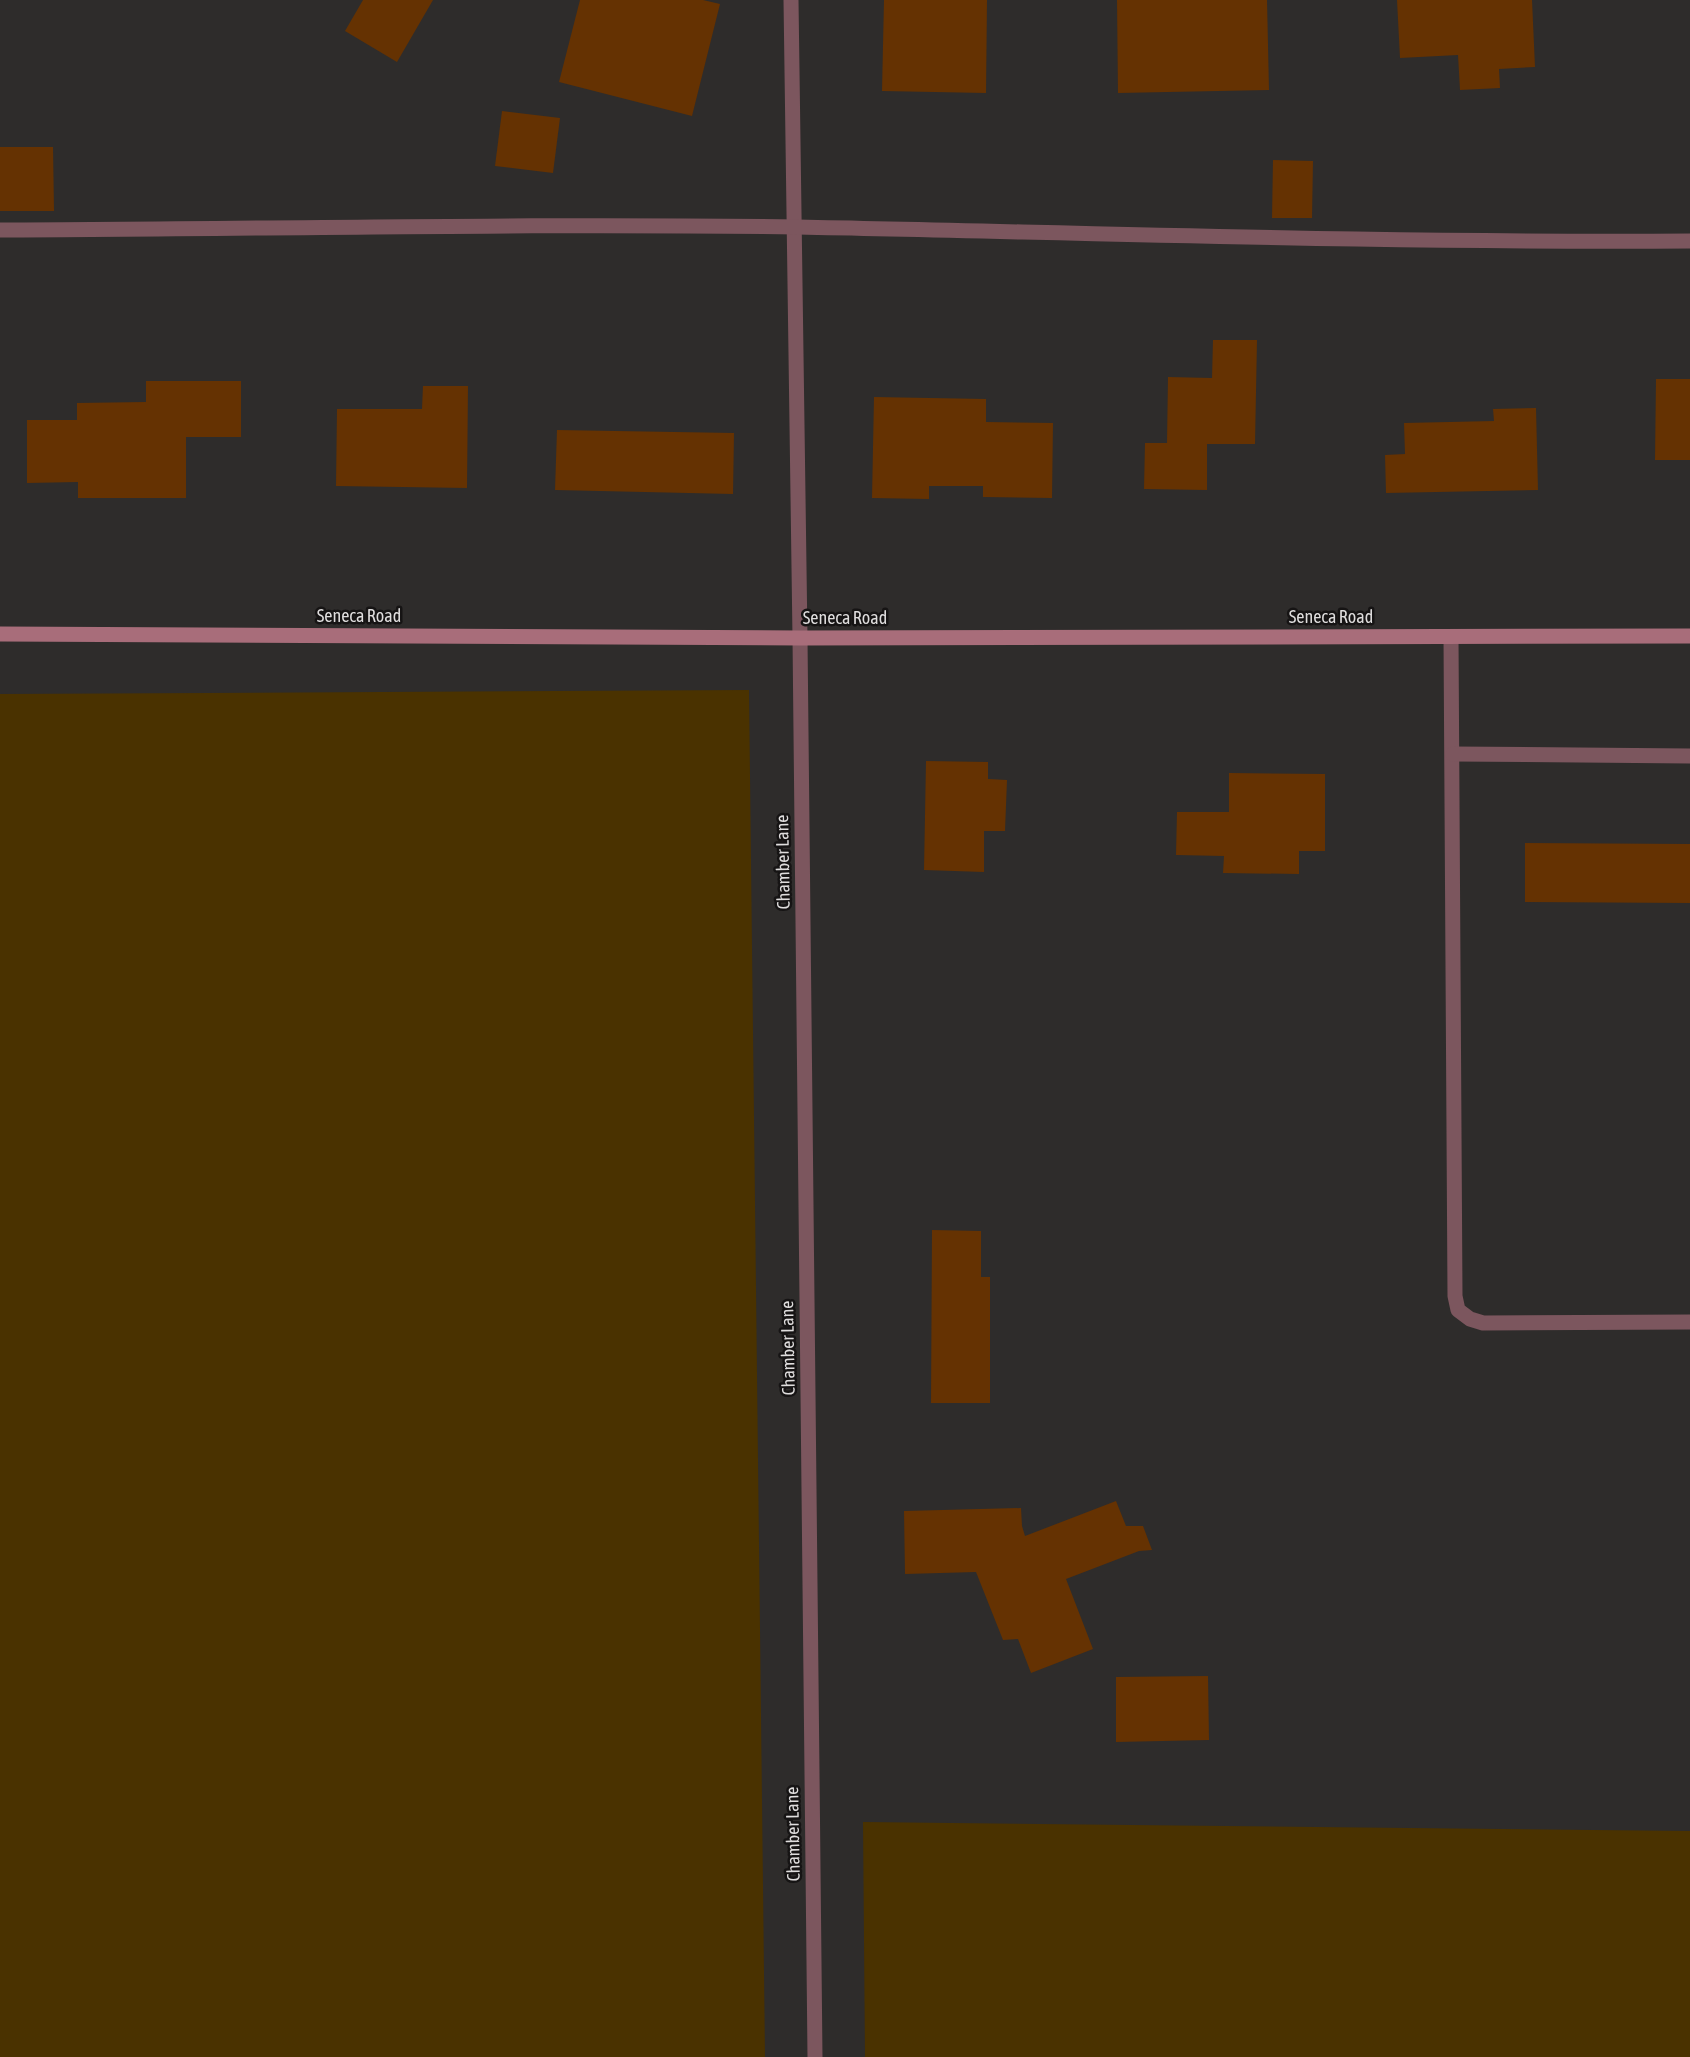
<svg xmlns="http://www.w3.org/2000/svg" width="1690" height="2057" font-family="'Asap Condensed',sans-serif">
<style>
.green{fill:#4a3200}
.building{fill:#653202}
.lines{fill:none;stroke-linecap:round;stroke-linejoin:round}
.lane{stroke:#7c565e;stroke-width:15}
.street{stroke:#7c565e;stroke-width:15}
.secondary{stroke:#a86d7a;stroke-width:15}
.labels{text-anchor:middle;stroke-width:5;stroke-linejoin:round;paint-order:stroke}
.street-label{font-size:18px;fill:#dfdddd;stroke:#161414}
</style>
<rect width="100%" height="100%" fill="#2e2c2b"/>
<g class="green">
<path d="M749 690 765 2057H0V694Z"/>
<path d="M863 1822 1690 1831V2057H865Z"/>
</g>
<g class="building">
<path d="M363 0H433L397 62 345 31Z"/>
<path d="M580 0H703L720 4 692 116 559 82Z"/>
<path d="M884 0H987L986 93 882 91Z"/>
<path d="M1117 0H1267L1269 90 1118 93Z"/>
<path d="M1397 0H1532L1535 67 1499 69 1500 88 1460 90 1458 55 1400 58Z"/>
<path d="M502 111 560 118 553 173 495 166Z"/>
<path d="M0 147H53L54 211H0Z"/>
<path d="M1273 160 1313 161 1312 218H1272Z"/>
<path d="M1213 340H1257L1255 444H1207V490L1144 489 1145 443H1167L1168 377 1212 378Z"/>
<path d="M1656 379H1690V460H1655Z"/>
<path d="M146 381H241V437H186V498H78V482L27 483V420H77V403L146 402Z"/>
<path d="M423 386H468L467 488 336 486 337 409H422Z"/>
<path d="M874 397 986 399V422L1053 423 1052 498 983 497V486H929V499L872 498Z"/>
<path d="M1536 408 1538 490 1386 493 1385 455 1405 454 1404 423 1494 421 1493 409Z"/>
<path d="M557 430 734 433 733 494 555 490Z"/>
<path d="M926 761 988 762V779L1007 780 1005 831H984V872L924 870Z"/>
<path d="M1229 773 1325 774V851H1299V874L1223 873 1224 856 1176 855 1177 812H1229Z"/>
<path d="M1525 843 1690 844V903L1525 902Z"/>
<path d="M932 1230 981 1231V1277H990V1403H931Z"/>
<path d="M1116 1501 1126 1526H1143L1152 1550 1139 1551 1066 1579 1093 1649 1031 1673 1018 1639 1003 1640 976 1572 905 1574 904 1511 1021 1508 1022 1526 1025 1536Z"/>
<path d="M1208 1676 1209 1740 1116 1742V1677Z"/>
</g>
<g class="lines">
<g class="lane">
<path d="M791 0 800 638"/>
<path d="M0 230C266 229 532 223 798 227 1096 233 1393 243 1690 241"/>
<path d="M1451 637 1455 1296 1458 1310 1470 1319 1483 1323 1690 1322"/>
<path d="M1453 754 1690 756"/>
</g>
<path class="street" d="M800 638 815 2057"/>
<path class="secondary" d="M0 634 800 638 1690 636"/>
</g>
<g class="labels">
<g class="street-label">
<text x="359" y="622">Seneca Road</text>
<text x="1331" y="623">Seneca Road</text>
<text x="845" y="624">Seneca Road</text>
<text transform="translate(783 862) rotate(-91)" y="6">Chamber Lane</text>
<text transform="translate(788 1348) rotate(-91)" y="6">Chamber Lane</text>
<text transform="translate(793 1834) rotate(-91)" y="6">Chamber Lane</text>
</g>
</g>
</svg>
